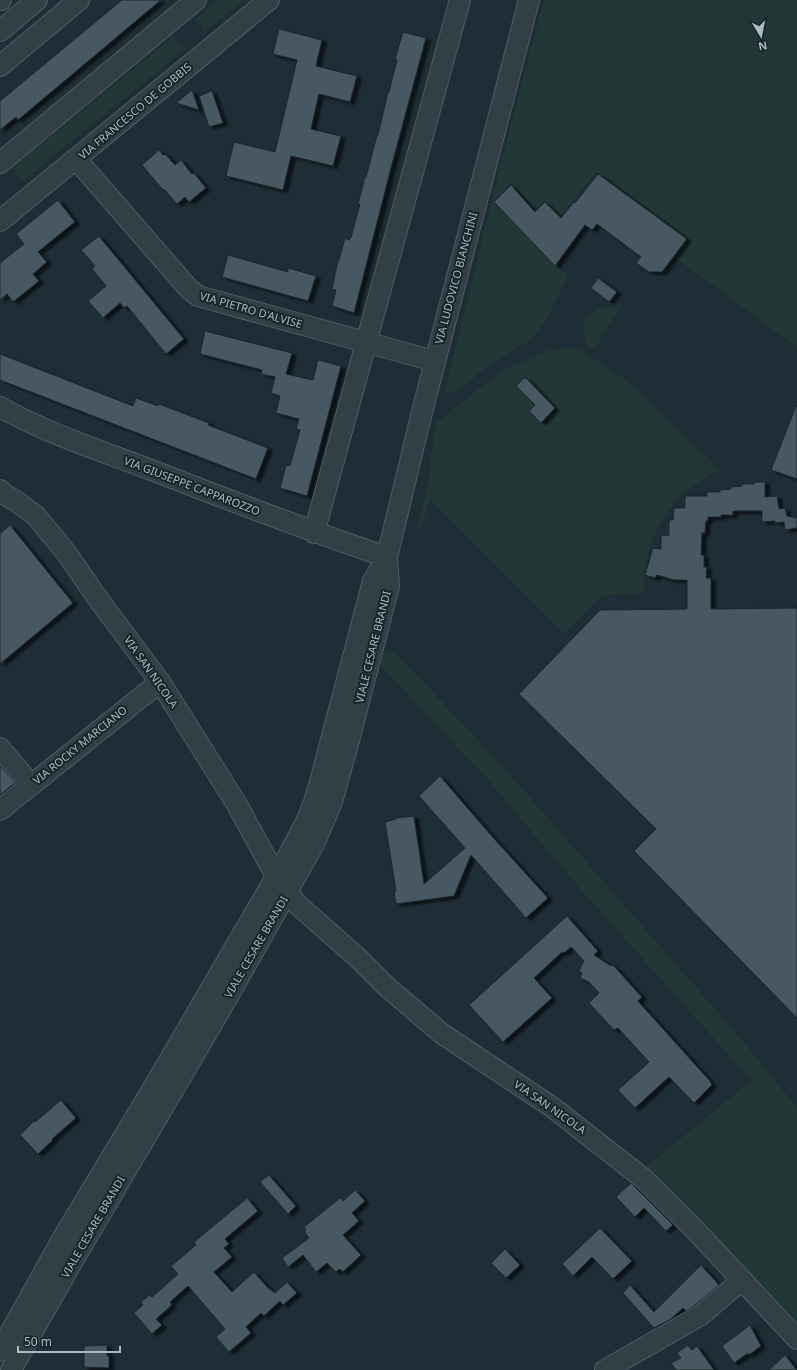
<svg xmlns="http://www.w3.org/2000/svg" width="797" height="1370" font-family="'Noto Sans',sans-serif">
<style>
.green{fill:#213836}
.building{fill:#475863;stroke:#1a262d;filter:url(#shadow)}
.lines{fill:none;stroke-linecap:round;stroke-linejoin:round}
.minor-casing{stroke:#505d65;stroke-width:22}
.minor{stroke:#323f47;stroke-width:20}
.labels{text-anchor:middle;stroke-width:4;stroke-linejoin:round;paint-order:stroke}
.street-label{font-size:11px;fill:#acbac4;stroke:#18242b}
</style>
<defs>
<filter id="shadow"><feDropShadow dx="4.5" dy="2.5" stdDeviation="1" flood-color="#0009"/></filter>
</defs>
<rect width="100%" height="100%" fill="#1f2d37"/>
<g class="green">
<path d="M218 0H244L205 31 195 19Z"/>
<path d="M544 0H797V347L674 257 688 238 597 172 560 216 545 200 535 210 511 183 494 201 555 266 568 275 548 317 531 340 493 362 458 391 444 394 502 159Z"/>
<path d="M174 36 185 49 23 181 12 168Z"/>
<path d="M623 304 593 351C584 342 583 332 585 319L597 309Z"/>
<path d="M570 347 587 354 628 381 720 470C706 477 693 485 681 495 676 499 673 505 670 510 651 535 642 562 645 593L609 595 598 599 565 634 430 499 421 529 416 527 427 490 436 423 506 368 547 351Z"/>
<path d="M384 650 397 654 504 768 743 1041 797 1108V1324L703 1222 647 1166 751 1081 719 1044 582 891 491 783 380 665Z"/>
</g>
<g class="building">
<path d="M122 0H161L18 120 16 117 0 130V101Z"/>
<path d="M279 29 322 40 316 66 357 76 350 102 319 94 311 129 341 136 333 166 291 156 283 190 226 176 234 142 275 152 297 60 273 54Z"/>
<path d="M403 32 426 38 391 168 354 313 332 306 336 290 332 289 338 260H339L345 238 349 240 351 237 360 204H358L365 177H366L377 135H378L388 92H389L397 60 395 59Z"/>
<path d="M192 90 199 110 176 103Z"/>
<path d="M212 91 223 123 209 127 199 96Z"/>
<path d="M159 150 163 155 165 154 175 165 181 160 192 174 194 173 206 188 189 202 185 197 177 204 164 189 163 190 142 165Z"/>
<path d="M598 174 687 239 662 272H649L636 263 641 257 597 224 592 230 585 225 555 266 494 202 511 185 535 212 545 202 561 218 574 202 575 203Z"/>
<path d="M58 200 75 222 38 252 47 262 33 274 39 281 13 302 7 294 0 300V263L24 244 16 234Z"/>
<path d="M99 236 184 339 166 354 127 306 124 308 120 303 103 318 88 301 106 286 92 269 95 266 81 250Z"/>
<path d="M228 255 288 272V268L316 276 308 301 222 277Z"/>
<path d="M598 278 617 292 609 302 591 288Z"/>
<path d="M205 331 292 353 286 374 313 380 318 360 341 366 307 496 280 488 286 465 290 466 300 430 296 429 299 419 276 413 280 396 271 393 275 377 261 374 262 370 200 354Z"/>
<path d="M0 354 133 406 136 398 158 406 159 404 209 423 208 425 268 448 256 479 0 380Z"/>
<path d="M524 378H526L555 408 541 423 529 411 535 405 516 386Z"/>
<path d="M796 406H797V479L771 470Z"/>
<path d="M755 482H765V497L777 496 779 509 785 508 787 516 797 518V528L785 530 784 522 775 523V521L762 522V511H733V515H721V517H708V521H706L705 533H702L701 555H704V567H707L706 578H711V609L797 608V1018L634 851 656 829 519 694 600 610 687 609V580H674L657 575 655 578 645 575 653 548 661 549V536L669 535V520H673L674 508H685V496H707V492H720V490L731 489V487L742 486 743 484H754Z"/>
<path d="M10 525 73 603 0 664V534Z"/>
<path d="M0 766 15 783 0 795Z"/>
<path d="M440 776 490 834 548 898 526 918 471 855 454 896 396 904 394 891H396L385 822 396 819V818L414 816 424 884 465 848 419 796Z"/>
<path d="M567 916 598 951 594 955 611 966 613 965 642 997 638 1001 710 1081 712 1085 694 1103 669 1077 635 1108 618 1090 649 1062 618 1028 614 1030 589 1003 599 993 589 982 580 978 582 973 579 971 584 961 571 947 564 953 562 952 534 978 552 998 503 1042 469 1005Z"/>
<path d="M61 1100 76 1118 52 1139 53 1140 38 1154 20 1135 34 1121 35 1122Z"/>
<path d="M269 1175 296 1206 288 1214 260 1182Z"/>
<path d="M631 1183 673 1225 666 1231 644 1208 635 1217 616 1197Z"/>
<path d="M355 1190 365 1201 352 1213 359 1221 343 1235 361 1255 343 1272 339 1269 336 1272 327 1263 316 1272 303 1255 288 1267 282 1258 309 1238 304 1231 306 1230 304 1227 340 1198 343 1201Z"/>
<path d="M247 1198 258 1211 225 1239 229 1244 224 1248 232 1257 214 1272 232 1292 254 1272 267 1287 275 1293 287 1282 297 1293 283 1305 280 1301 264 1316 261 1313 246 1327 251 1333 229 1352 216 1337 225 1329 188 1286 170 1302 172 1305 156 1319 162 1325 152 1334 134 1313 143 1305 141 1302 149 1295 152 1297 178 1274 171 1266 196 1245 194 1242Z"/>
<path d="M600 1228 632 1261 613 1279 592 1257 573 1276 562 1264Z"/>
<path d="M505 1249 520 1265 506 1278 491 1263Z"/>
<path d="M701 1265 719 1285 694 1306 686 1311 683 1308 671 1319 654 1328 623 1293 630 1285 654 1312Z"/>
<path d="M750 1325 761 1346 749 1355 748 1353 734 1363 722 1346Z"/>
<path d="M107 1345V1356L109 1355V1368L84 1367V1346Z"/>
<path d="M688 1345 692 1350 697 1346 714 1370H676L671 1363 681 1358 677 1353Z"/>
<path d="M785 1355 797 1370H769Z"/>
</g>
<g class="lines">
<defs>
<g id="minor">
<path d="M0 0H1"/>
<path d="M0 31 37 0"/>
<path d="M0 66 79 0"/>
<path d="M76 159 189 289 198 296 434 361"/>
<path d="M0 163 196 0"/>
<path d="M0 221 269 0"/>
<path d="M0 407C48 434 102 451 154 471 231 501 309 531 387 557"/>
<path d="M0 490 2 493 16 501 35 515 65 551 101 603 160 682 236 803 276 876 287 892 298 905 359 959 387 987 441 1033 552 1107 644 1179 696 1231 797 1339"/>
<path d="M314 533 460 0"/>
<path d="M0 748 31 785"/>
<path d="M0 810 160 682"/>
<path d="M0 1351 64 1236 155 1085 288 856 306 822 314 802 320 782 373 581 387 557"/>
<path d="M11 1370 71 1264 218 1014 287 892 315 842 332 802 348 744 389 586 387 557 422 412 529 0"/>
<path d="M605 1370 701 1315 742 1280"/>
</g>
</defs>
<use href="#minor" class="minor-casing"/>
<use href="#minor" class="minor"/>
</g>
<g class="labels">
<g class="street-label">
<text transform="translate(135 111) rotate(-40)" y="4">VIA FRANCESCO DE GOBBIS</text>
<text transform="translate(456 278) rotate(-75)" y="4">VIA LUDOVICO BIANCHINI</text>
<text transform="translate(251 310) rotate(16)" y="4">VIA PIETRO D'ALVISE</text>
<text transform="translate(192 486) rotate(21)" y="4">VIA GIUSEPPE CAPPAROZZO</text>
<text transform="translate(373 647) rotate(-76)" y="4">VIALE CESARE BRANDI</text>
<text transform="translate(151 672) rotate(55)" y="4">VIA SAN NICOLA</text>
<text transform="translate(80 745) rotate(-39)" y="4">VIA ROCKY MARCIANO</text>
<text transform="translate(256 947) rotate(-60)" y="4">VIALE CESARE BRANDI</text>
<text transform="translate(550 1107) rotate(35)" y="4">VIA SAN NICOLA</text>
<text transform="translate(93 1227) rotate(-60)" y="4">VIALE CESARE BRANDI</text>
</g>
</g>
<g transform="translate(761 36) rotate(170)" stroke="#18242b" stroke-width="3" paint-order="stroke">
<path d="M0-3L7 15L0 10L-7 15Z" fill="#acbac4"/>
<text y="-6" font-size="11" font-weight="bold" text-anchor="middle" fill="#acbac4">N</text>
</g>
<path d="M18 1346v6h102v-6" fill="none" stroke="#acbac4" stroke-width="2"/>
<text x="24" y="1346" font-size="12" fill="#acbac4" stroke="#18242b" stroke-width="3" paint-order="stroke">50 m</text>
</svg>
